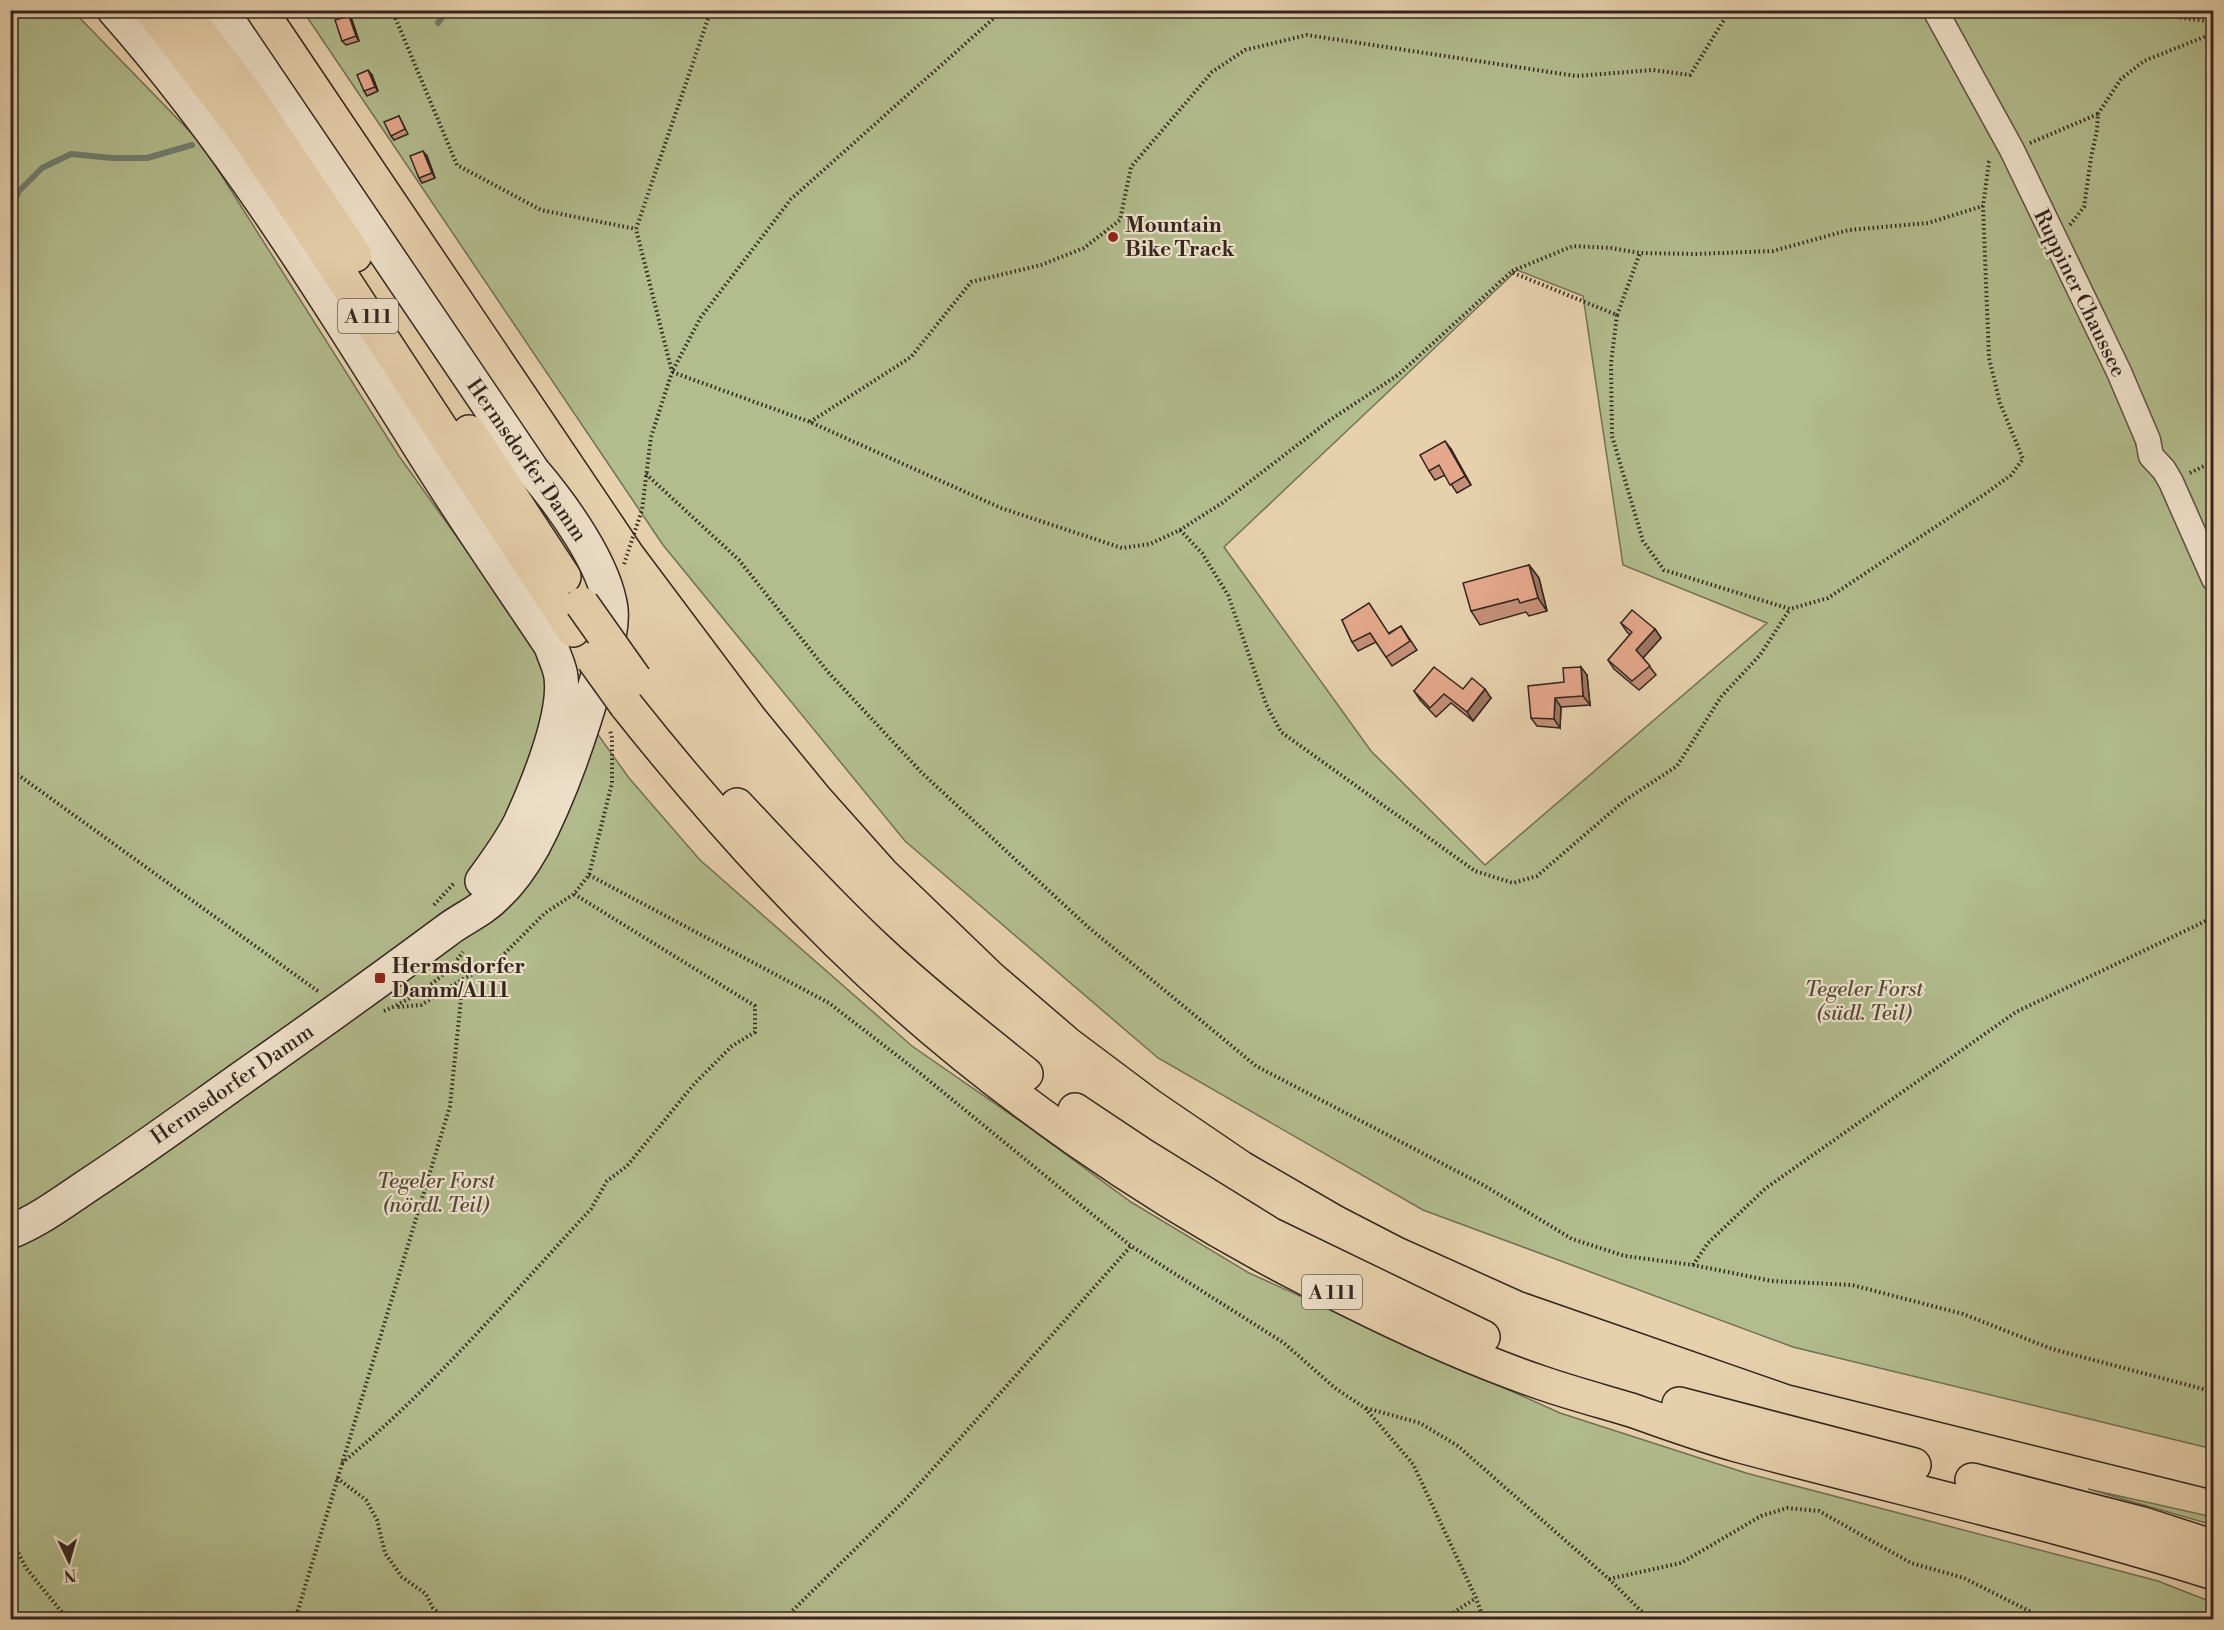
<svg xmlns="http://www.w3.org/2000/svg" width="2224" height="1630" font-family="'Libre Bodoni',serif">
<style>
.green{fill:#b2bc8d;stroke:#727156;stroke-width:1.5;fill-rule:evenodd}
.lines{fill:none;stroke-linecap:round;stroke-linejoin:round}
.stream{stroke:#6f7e70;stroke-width:6}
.minor-casing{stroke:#605143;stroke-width:27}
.secondary-casing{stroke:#332620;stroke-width:36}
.motorway-casing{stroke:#332620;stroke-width:36}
.path{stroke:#332620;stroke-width:4;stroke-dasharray:1.5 3;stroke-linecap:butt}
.minor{stroke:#efe1ca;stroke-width:24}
.secondary{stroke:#efe1ca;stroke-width:33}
.motorway{stroke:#e7d1ad;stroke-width:33}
.tram{stroke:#332620;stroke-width:1.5}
.motorway-bridge-casing{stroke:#332620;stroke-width:36;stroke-linecap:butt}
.motorway-bridge{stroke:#e7d1ad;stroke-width:33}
.wall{fill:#c59078;stroke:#332620;stroke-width:1.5}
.shaded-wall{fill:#a07662;stroke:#332620;stroke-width:1.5}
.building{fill:#e5a88c;stroke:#332620;stroke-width:1.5}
.poi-dot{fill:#8f2418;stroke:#efe1ca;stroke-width:2}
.labels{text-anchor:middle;stroke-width:4.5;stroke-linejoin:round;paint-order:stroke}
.shield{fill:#efe1ca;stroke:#6b5e53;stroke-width:1.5}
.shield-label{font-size:20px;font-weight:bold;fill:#332620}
.poi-label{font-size:21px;font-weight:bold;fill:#332620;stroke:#efe1ca;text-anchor:start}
.street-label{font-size:21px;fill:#332620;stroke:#efe1ca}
.park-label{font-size:21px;font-style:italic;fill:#534c3b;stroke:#efe1ca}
</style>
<rect width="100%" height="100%" fill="#e7d1ad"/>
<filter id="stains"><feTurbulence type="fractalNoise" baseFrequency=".00333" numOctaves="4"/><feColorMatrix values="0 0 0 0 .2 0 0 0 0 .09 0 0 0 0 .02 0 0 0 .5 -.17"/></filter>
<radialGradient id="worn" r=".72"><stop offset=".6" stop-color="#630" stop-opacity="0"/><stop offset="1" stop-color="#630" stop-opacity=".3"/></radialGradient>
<g class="green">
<path d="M11 10 73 11 201 143 399 456 629 778 700 860 912 1046 1023 1123 1131 1202 1249 1273 1560 1413 1746 1473 2158 1581 2214 1603 2213 1620H11Z"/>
<path d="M303 11H2213V1449L1793 1347 1423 1210 1158 1058 905 841 663 545ZM1517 270 1583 296 1623 565 1767 623 1485 865 1371 751 1224 547Z"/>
<path d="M2088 1489 2213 1517V1525Z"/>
</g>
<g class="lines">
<g class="stream">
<path d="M438 23 447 10"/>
<path d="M10 209 19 191 42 168 71 154 112 158H147L192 145"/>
</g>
<defs>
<path id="minor" d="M1935 10 2012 150 2055 239 2119 372 2148 440 2151 456 2164 470 2171 482 2214 579"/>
<g id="secondary">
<path d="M114 10C235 147 329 302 426 457 466 521 509 583 551 646 554 656 560 667 561 677 566 716 537 786 520 823 510 843 496 862 482 881"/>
<path d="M10 1232C40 1220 66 1200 93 1182 145 1148 195 1111 246 1075 313 1028 380 980 446 931 464 917 481 912 498 894 512 881 524 863 533 847 562 792 582 731 599 672 605 651 613 631 611 609 605 564 562 505 533 471L221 10"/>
</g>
<g id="motorway">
<path d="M151 10 242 128 302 216 573 630"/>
<path d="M182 10 247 95 355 255"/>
<path d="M469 432 564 577"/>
<path d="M626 705C692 788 761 867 836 941 981 1084 1162 1209 1345 1298 1409 1330 1474 1360 1542 1383 1571 1393 1601 1401 1631 1410 1666 1422 1701 1435 1737 1445 1896 1488 2056 1523 2214 1573"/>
<path d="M737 805C782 853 827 902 875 947 923 992 975 1033 1026 1074"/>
<path d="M1075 1110 1141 1154 1270 1234 1483 1337"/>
<path d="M1679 1404 1914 1465"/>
<path d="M1972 1480 2143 1524 2214 1547"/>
</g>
</defs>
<use href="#minor" class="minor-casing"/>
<use href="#secondary" class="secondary-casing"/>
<use href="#motorway" class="motorway-casing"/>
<g class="path">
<path d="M392 10 457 165 541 210 636 229"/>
<path d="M1003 10 791 199 701 317 672 372 810 422 1001 508 1122 548 1150 544 1180 530 1222 503 1330 420 1398 375 1511 272 1617 315 1611 363 1612 436 1643 541 1664 570 1790 609 1828 598 1985 494 2011 475 2023 459 2000 403 1989 358 1983 206 1989 162 1991 159"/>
<path d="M2122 10 2214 22"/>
<path d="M2030 143 2098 114"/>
<path d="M2070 225 2084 207 2091 158 2097 130 2098 114 2121 79 2144 61 2214 33"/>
<path d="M1512 271 1573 246 1611 248 1640 253 1695 254 1773 251 1849 230 1928 223 1983 206"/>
<path d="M1617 315 1640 253"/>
<path d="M810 422 911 357 971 282 1041 265 1084 248 1120 220 1131 167 1212 72 1245 50 1307 35 1576 76 1653 70 1690 75 1730 10"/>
<path d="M2190 473 2214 461"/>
<path d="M646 474 739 560 828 672 922 773 1088 927 1256 1066 1485 1186 1572 1239 1625 1256 1693 1265 1772 1281 1852 1285 1963 1314 2052 1349 2214 1392"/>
<path d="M1180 530 1202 553 1228 595 1266 704 1281 732 1475 871 1513 883 1537 876 1624 801 1677 766 1721 697 1760 655 1790 609"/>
<path d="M624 564 642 510 651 437 672 372 636 229 711 10"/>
<path d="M10 769 319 992"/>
<path d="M589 875 829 1003 921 1074 1131 1246 1284 1343 1335 1388 1365 1408 1413 1464 1476 1598 1484 1620"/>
<path d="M434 905 455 882"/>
<path d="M398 1007 421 1005 463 979 496 962 545 913 574 894 589 875 612 783V738L610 730"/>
<path d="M384 1011C414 998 444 979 463 952"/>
<path d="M1693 1265 1708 1243 1766 1188 2016 1012 2214 917"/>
<path d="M1366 1408 1420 1423 1458 1446 1609 1579 1650 1620"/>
<path d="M342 1463C432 1389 512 1294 591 1209L607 1181 627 1166 695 1083 732 1046 755 1032V1006L574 894"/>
<path d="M337 1478 366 1500 377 1520 385 1553 402 1577 426 1594 433 1608 447 1620"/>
<path d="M10 1537 26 1568 68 1620"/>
<path d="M1609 1579 1681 1563 1761 1516 1787 1508 1819 1511 1911 1563 1964 1578 2047 1620"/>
<path d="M295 1620 450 1106 463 979"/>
<path d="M783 1620 906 1499 1131 1246"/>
<path d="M1442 1620 1476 1598"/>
</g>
<use href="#minor" class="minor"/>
<use href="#secondary" class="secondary"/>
<use href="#motorway" class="motorway"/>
<path class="tram" d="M281 10 642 546 765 710 829 788 895 862 1002 965 1079 1031 1159 1091 1250 1153 1343 1207 1403 1238 1523 1292 1790 1385 2214 1490"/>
<defs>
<g id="motorway-bridge">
<path d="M582 604 635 679"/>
<path d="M593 659 626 705"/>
</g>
</defs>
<use href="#motorway-bridge" class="motorway-bridge-casing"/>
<use href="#motorway-bridge" class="motorway-bridge"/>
</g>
<g class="wall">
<path d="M313 10H325L317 16Z"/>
<path d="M349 16 352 20 359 41 346 45 342 41Z"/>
<path d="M372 75 378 91 367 96 364 91Z"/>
<path d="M399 116 408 134 394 140 391 136Z"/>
<path d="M427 156 435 178 422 183 419 178Z"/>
<path d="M1451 449 1471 485 1457 493 1445 475 1435 480 1429 471Z"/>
<path d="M1529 565 1539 578 1547 611 1529 616 1526 612 1480 625 1471 611Z"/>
<path d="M1342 620 1389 633 1401 626 1417 650 1392 666 1376 642 1358 651 1352 642Z"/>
<path d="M1621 623 1655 629 1661 638 1643 658 1656 675 1639 690 1614 669 1608 660 1630 635 1627 632Z"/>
<path d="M1587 675 1590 705 1561 707 1560 728 1537 726 1531 718 1564 682Z"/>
<path d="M1463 689 1491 698 1473 721 1451 703 1436 717 1420 700 1414 691Z"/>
</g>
<g class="shaded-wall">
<path d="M349 16 352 20 359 41 356 36Z"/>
<path d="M368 70 372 75 378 91 375 87Z"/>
<path d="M423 151 427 156 435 178 432 173Z"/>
<path d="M1445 441 1451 449 1471 485 1465 476Z"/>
<path d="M1529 565 1539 578 1547 611 1538 598Z"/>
<path d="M1655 629 1661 638 1642 659 1636 650Z"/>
<path d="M1581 667 1587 675 1590 705 1583 696Z"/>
<path d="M1485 689 1491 698 1473 721 1467 712Z"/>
<path d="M1555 698 1561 707 1560 728 1554 719Z"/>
</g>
<g class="building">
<path d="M349 16 356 36 342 41 335 20Z"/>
<path d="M368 70 375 87 364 91 357 75Z"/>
<path d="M399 116 405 129 391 136 384 122Z"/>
<path d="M423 151 432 173 419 178 410 156Z"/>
<path d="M1445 441 1465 476 1450 485 1439 465 1429 471 1420 455Z"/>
<path d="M1529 565 1538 598 1520 603 1518 599 1471 611 1463 583Z"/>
<path d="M1369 603 1389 634 1401 626 1410 641 1386 657 1370 633 1352 642 1342 620Z"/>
<path d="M1632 610 1655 629 1636 650 1650 666 1632 681 1608 660 1632 632 1621 623Z"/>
<path d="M1434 667 1463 689 1472 678 1485 689 1467 712 1444 694 1430 708 1414 691Z"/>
<path d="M1581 667 1583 696 1555 698 1554 719 1531 718 1528 686 1564 682 1563 668Z"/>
</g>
<g class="poi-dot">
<circle cx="1113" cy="237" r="6"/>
<rect x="374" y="972" width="12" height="12" rx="3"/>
</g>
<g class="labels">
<g class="shield">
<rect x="338" y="299" width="60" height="34" rx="4.5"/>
<rect x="1302" y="1275" width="60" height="34" rx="4.5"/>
</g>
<g class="shield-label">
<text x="368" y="323">A 111</text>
<text x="1332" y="1299">A 111</text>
</g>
<g class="poi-label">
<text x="1125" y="232">Mountain<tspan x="1125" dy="24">Bike Track</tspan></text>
<text x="392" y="973">Hermsdorfer<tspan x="392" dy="24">Damm/A111</tspan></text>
</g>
<g class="street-label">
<text transform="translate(2080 293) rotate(64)" y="7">Ruppiner Chaussee</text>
<text transform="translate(527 460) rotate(55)" y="7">Hermsdorfer Damm</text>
<text transform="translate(232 1084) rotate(-35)" y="7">Hermsdorfer Damm</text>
</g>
<g class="park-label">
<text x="1864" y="996">Tegeler Forst<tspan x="1864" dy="24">(südl. Teil)</tspan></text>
<text x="436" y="1188">Tegeler Forst<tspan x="436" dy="24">(nördl. Teil)</tspan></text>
</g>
</g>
<rect width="2224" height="1630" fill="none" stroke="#e7d1ad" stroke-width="36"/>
<rect x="12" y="12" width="2200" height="1606" fill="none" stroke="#332620" stroke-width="3"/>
<rect x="18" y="18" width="2188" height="1594" fill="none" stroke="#332620" stroke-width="1.5"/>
<g transform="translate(69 1561) rotate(175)" stroke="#efe1ca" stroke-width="4.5" paint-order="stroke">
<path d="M0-4.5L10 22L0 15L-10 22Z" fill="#332620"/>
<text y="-9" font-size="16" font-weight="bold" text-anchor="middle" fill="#332620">N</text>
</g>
<rect width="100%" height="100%" filter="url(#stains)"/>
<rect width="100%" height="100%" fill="url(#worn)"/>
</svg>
